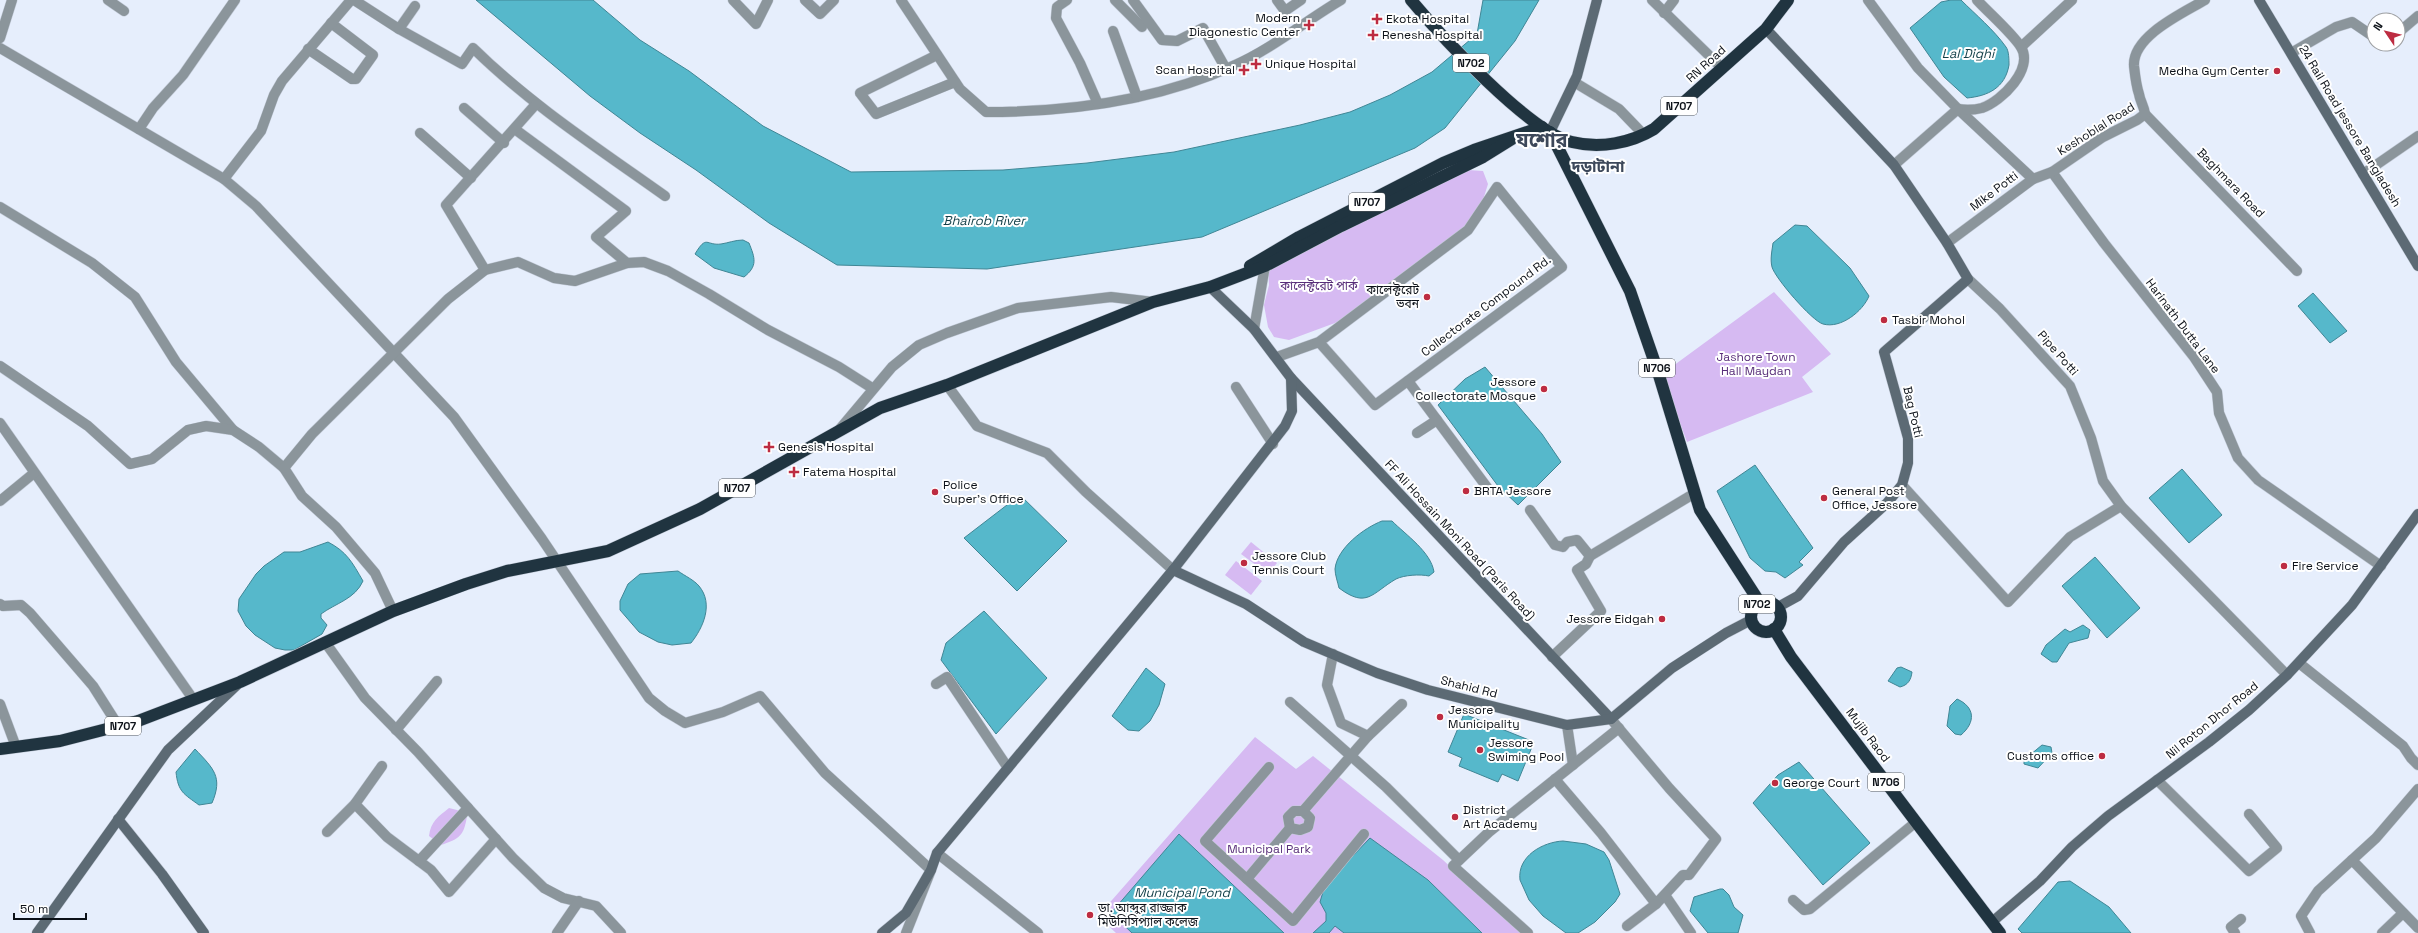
<svg xmlns="http://www.w3.org/2000/svg" width="2418" height="933" font-family="'Space Grotesk','Noto Sans Bengali',sans-serif">
<style>
.green{fill:#d6baf2}
.water{fill:#56b8cb;stroke:#408695}
.lines{fill:none;stroke-linecap:round;stroke-linejoin:round}
.street-casing{stroke:#c3cbd8;stroke-width:11}
.secondary-casing{stroke:#c3cbd8;stroke-width:11}
.highway-casing{stroke:#c3cbd8;stroke-width:13}
.street{stroke:#8b959b;stroke-width:10}
.secondary{stroke:#5c6a74;stroke-width:10}
.highway{stroke:#203440;stroke-width:12}
.poi-dot{fill:#bd2c41;stroke:#fff;stroke-width:1.5}
.labels{text-anchor:middle;stroke-width:4;stroke-linejoin:round;paint-order:stroke}
.shield{fill:#fff;stroke:#55585d;stroke-width:1}
.shield-label{font-size:11px;font-weight:bold;fill:#0c1118}
.poi-label{font-size:12px;fill:#0c1118;stroke:#fff;text-anchor:start}
.street-label{font-size:12px;fill:#0c1118;stroke:#fff}
.park-label{font-size:12px;fill:#582e79;stroke:#fff}
.water-label{font-size:13px;font-style:italic;fill:#123f48;stroke:#fff}
.district-label{font-size:16px;font-weight:bold;fill:#3d485a;stroke:#fff}
.town-label{font-size:20px;font-weight:bold;fill:#3d485a;stroke:#fff}
</style>
<rect width="100%" height="100%" fill="#e6eefc"/>
<g class="green">
<path d="M1468 170 1483 171 1488 184 1483 200 1467 226 1356 311 1335 323 1289 340 1274 337 1268 327 1264 305 1269 285 1268 267Z"/>
<path d="M1774 292 1831 354 1802 377 1813 392 1687 442 1662 374Z"/>
<path d="M1251 542 1277 563 1268 574 1241 554Z"/>
<path d="M1236 561 1262 581 1251 595 1225 575Z"/>
<path d="M1255 737 1296 769 1313 756 1443 860 1521 933H1116L1098 916Z"/>
<path d="M449 808 457 810 467 816C464 836 459 839 441 845L429 836C431 821 438 817 449 808Z"/>
</g>
<g class="water">
<path d="M476 0H593L640 40 689 71 763 126 851 172 1003 170 1087 163 1174 152 1300 125 1350 112 1390 95 1432 72 1477 34 1483 0H1539L1515 41 1445 128 1415 148 1202 237 987 269 837 265 769 223 696 170 640 133 590 96Z"/>
<path d="M1951 0H1961C1976 15 1994 30 2006 47 2009 51 2009 60 2009 65 2005 88 1988 96 1967 98L1944 77 1910 28 1941 2Z"/>
<path d="M1795 225 1807 226 1850 268 1869 296C1863 311 1841 329 1823 324 1812 321 1775 278 1772 267 1770 259 1772 251 1773 243Z"/>
<path d="M743 240 749 243C755 258 758 266 744 277L714 268 695 254C707 234 706 246 721 244 728 243 735 240 743 240Z"/>
<path d="M2313 293 2347 331 2330 343 2298 306Z"/>
<path d="M1485 367 1542 434 1561 462 1518 505 1498 486 1438 405 1465 379Z"/>
<path d="M1755 465 1813 548 1799 562 1803 565 1785 578 1776 572 1765 571 1750 558 1717 491Z"/>
<path d="M2182 469 2222 515 2189 543 2149 498Z"/>
<path d="M1020 495 1067 541 1017 591 964 538Z"/>
<path d="M1382 521H1392C1406 535 1431 552 1434 572L1429 576C1420 574 1404 575 1396 579 1372 593 1367 609 1339 588 1338 583 1335 575 1335 569 1337 548 1364 528 1382 521Z"/>
<path d="M328 542C347 552 352 562 363 581 355 599 336 603 321 614V618L327 625 322 634 294 650H285L275 648 255 635 246 626 238 611 239 599 256 574 264 566 284 552H300Z"/>
<path d="M2095 557 2140 608 2107 638 2062 586Z"/>
<path d="M678 571C685 576 694 580 699 586 714 604 703 628 691 643L672 645 658 642 639 632 620 610V601L628 584 640 574Z"/>
<path d="M984 611 1047 678 996 734 941 660 946 643Z"/>
<path d="M2083 625 2090 630 2088 638 2069 643 2057 662H2052L2041 654 2046 645 2065 629 2070 632Z"/>
<path d="M1901 667 1912 672C1911 680 1908 685 1900 687L1888 681 1897 668Z"/>
<path d="M1146 668 1165 684 1159 705 1150 721 1139 731 1128 730 1112 716Z"/>
<path d="M1957 699C1975 707 1976 722 1961 735L1955 734 1947 726 1950 706Z"/>
<path d="M1464 714 1534 742 1518 781 1502 774 1498 782 1459 766 1462 758 1448 752Z"/>
<path d="M2042 745 2051 747 2052 753 2038 768 2024 764V760Z"/>
<path d="M195 749C214 769 223 777 212 803L199 805C184 794 178 792 176 772Z"/>
<path d="M1799 762 1870 843 1823 885 1753 803 1778 775Z"/>
<path d="M1179 834 1284 933H1132L1111 913Z"/>
<path d="M1370 838 1428 880 1482 933H1344L1335 926 1329 933H1313L1326 921V913L1320 902 1325 885Z"/>
<path d="M1563 841 1586 844 1604 852 1609 860 1620 894 1615 902 1595 922 1578 933H1566L1543 916 1529 900 1520 880C1517 856 1543 842 1563 841Z"/>
<path d="M2070 881 2109 907 2131 933H2022L2018 929 2058 882Z"/>
<path d="M1720 889H1723L1729 895 1734 907 1743 915 1738 933H1708L1690 911 1694 897Z"/>
</g>
<g class="lines">
<defs>
<g id="street">
<path d="M108 0 124 11"/>
<path d="M354 0 399 29 462 64 473 48C531 105 599 149 665 196"/>
<path d="M733 0 756 24 768 0"/>
<path d="M805 0 820 14 834 0"/>
<path d="M901 0 960 89 986 112C1071 112 1157 101 1235 65 1270 50 1307 20 1341 0"/>
<path d="M1067 0 1057 7 1056 18 1080 63 1098 104"/>
<path d="M1115 0 1142 27"/>
<path d="M1133 0 1162 40 1177 41 1203 28 1226 69"/>
<path d="M1277 0 1285 11 1301 0"/>
<path d="M1652 0 1722 68"/>
<path d="M1868 0 1918 68 1958 109 2033 179"/>
<path d="M1664 13 1674 0"/>
<path d="M399 29 415 6"/>
<path d="M1113 31 1137 97"/>
<path d="M2398 33 2418 16"/>
<path d="M0 38 12 0"/>
<path d="M2021 47 2072 0"/>
<path d="M0 48 224 179 256 206 454 417 542 539 649 698 665 711 685 723 723 712 760 696 825 773 931 870 906 933"/>
<path d="M308 49 352 79H356L373 55 331 23"/>
<path d="M2291 53 2336 27 2352 22 2374 37"/>
<path d="M937 55 860 93 876 114 955 82"/>
<path d="M1574 82 1619 109 1644 135"/>
<path d="M464 108 504 143"/>
<path d="M1958 109C1965 110 1974 110 1982 108 2002 101 2034 69 2021 47 2012 33 1989 13 1977 0"/>
<path d="M2145 114 2297 271"/>
<path d="M139 129 153 108 183 75 235 0"/>
<path d="M516 130 626 211 596 237 627 263"/>
<path d="M420 133 471 178"/>
<path d="M1894 165 1958 109"/>
<path d="M2052 172 2104 243 2194 357 2217 392 2219 413 2238 458 2258 480 2381 566"/>
<path d="M2363 174 2418 136"/>
<path d="M224 179 261 131 274 95 282 81 351 0"/>
<path d="M0 207 92 263 135 297 176 362 233 430"/>
<path d="M1947 243 2033 179 2052 172 2103 137 2137 120 2145 114C2144 106 2140 101 2139 94 2136 85 2135 75 2134 66 2132 36 2183 13 2205 0"/>
<path d="M485 270 446 205 536 104"/>
<path d="M1968 279 2000 309 2070 386 2091 438 2103 481 2121 506 2287 675"/>
<path d="M1254 329 1265 266"/>
<path d="M1277 357 1319 342 1468 230 1497 187 1562 267 1375 405 1319 342"/>
<path d="M0 366 88 426 130 464 152 459 188 430 206 426 233 430 259 447 284 468 302 496 336 527 375 573 393 611"/>
<path d="M1408 381 1489 490"/>
<path d="M947 385 977 426 1047 453 1086 492 1173 570"/>
<path d="M1236 387 1273 444"/>
<path d="M0 423 193 699"/>
<path d="M839 430 892 367 919 345 947 333 1018 308 1111 297 1153 302"/>
<path d="M1417 433 1437 420"/>
<path d="M284 468 312 434 448 299 485 270 518 262 554 278 575 281 627 263 644 262 668 271 709 294 768 330 839 367 872 388"/>
<path d="M1902 485 2008 602 2070 537 2121 506"/>
<path d="M0 501 34 473"/>
<path d="M1530 510 1555 545 1563 547 1567 542 1577 540 1590 556 1586 564 1577 570 1601 611 1552 657"/>
<path d="M1590 556 1695 493"/>
<path d="M0 604 3 606 21 605 30 613 93 686 119 727"/>
<path d="M325 642 365 698 418 752 513 858 544 888 563 898 596 906 621 933"/>
<path d="M1333 654 1327 685 1341 723 1368 736"/>
<path d="M2299 663 2403 746 2411 758 2418 765"/>
<path d="M936 684 947 677 1008 768"/>
<path d="M1290 702 1386 787 1459 860"/>
<path d="M0 704 16 747"/>
<path d="M1567 725 1573 765"/>
<path d="M396 730 437 681"/>
<path d="M1269 767 1205 841 1293 921 1364 834"/>
<path d="M1555 779 1601 833 1656 904 1683 875H1689L1716 839 1669 788 1611 719"/>
<path d="M2157 780 2249 871 2277 848 2249 814"/>
<path d="M355 804 387 837 431 870 449 892 496 839"/>
<path d="M1294 811H1303L1310 818 1308 827 1300 830 1290 828 1288 817Z"/>
<path d="M1303 811 1368 736 1402 704"/>
<path d="M327 832 355 804 382 766"/>
<path d="M937 853 1038 933"/>
<path d="M2352 860 2418 928"/>
<path d="M419 861 468 808"/>
<path d="M1247 879 1290 828"/>
<path d="M1665 895 1691 933"/>
<path d="M1793 900 1804 910 1810 909 1916 822"/>
<path d="M1627 926 1656 904"/>
<path d="M557 933 579 901"/>
<path d="M1528 933 1453 866 1489 832 1619 728"/>
<path d="M2235 933 2231 927 2241 919"/>
<path d="M2310 933 2301 916 2318 891 2376 838 2418 789"/>
<path d="M2382 933 2403 913"/>
</g>
<g id="secondary">
<path d="M2259 0 2418 266"/>
<path d="M1766 29 1894 165 1947 243 1968 279 1884 352 1908 438V463L1902 485 1887 503 1844 542 1798 596 1778 607"/>
<path d="M1550 132 1577 76 1597 0"/>
<path d="M1291 378 1611 719"/>
<path d="M1173 570 1246 604 1304 642 1377 673 1428 690 1567 725 1611 719 1672 668 1726 633 1751 620"/>
<path d="M118 819 162 874 204 933"/>
<path d="M1992 922 2040 881 2072 847 2108 816 2209 742 2249 710 2287 675 2352 605 2418 514"/>
<path d="M37 933 168 750 238 684"/>
<path d="M882 933 906 913 931 870 937 853 1173 570 1285 426 1292 411 1291 378 1254 329 1210 287"/>
</g>
<g id="highway">
<path d="M1411 0C1440 35 1530 133 1572 142 1600 149 1631 143 1654 129L1766 29 1788 0"/>
<path d="M1550 132 1630 291 1658 372 1700 510 1760 603"/>
<path d="M1250 266 1299 237 1443 163 1474 150 1542 127"/>
<circle cx="1766" cy="617" r="15"/>
<path d="M1774 629 1791 657 2000 933"/>
<path d="M0 749 60 741 138 721 240 682 393 611 466 584 507 571 608 551 700 509 880 408 947 385 1153 302 1210 287 1265 266 1341 226 1483 157 1512 139"/>
</g>
</defs>
<use href="#street" class="street-casing"/>
<use href="#secondary" class="secondary-casing"/>
<use href="#highway" class="highway-casing"/>
<use href="#street" class="street"/>
<use href="#secondary" class="secondary"/>
<use href="#highway" class="highway"/>
</g>
<g class="poi-dot">
<path d="M1375 13h4v4h4v4h-4v4h-4v-4h-4v-4h4z"/>
<path d="M1307 19h4v4h4v4h-4v4h-4v-4h-4v-4h4z"/>
<path d="M1371 29h4v4h4v4h-4v4h-4v-4h-4v-4h4z"/>
<path d="M1254 58h4v4h4v4h-4v4h-4v-4h-4v-4h4z"/>
<path d="M1242 64h4v4h4v4h-4v4h-4v-4h-4v-4h4z"/>
<circle cx="2277" cy="71" r="4"/>
<circle cx="1427" cy="297" r="4"/>
<circle cx="1884" cy="320" r="4"/>
<circle cx="1544" cy="389" r="4"/>
<path d="M767 441h4v4h4v4h-4v4h-4v-4h-4v-4h4z"/>
<path d="M792 466h4v4h4v4h-4v4h-4v-4h-4v-4h4z"/>
<circle cx="1466" cy="491" r="4"/>
<circle cx="935" cy="492" r="4"/>
<circle cx="1824" cy="498" r="4"/>
<circle cx="1244" cy="563" r="4"/>
<circle cx="2284" cy="566" r="4"/>
<circle cx="1662" cy="619" r="4"/>
<circle cx="1440" cy="717" r="4"/>
<circle cx="1480" cy="750" r="4"/>
<circle cx="2102" cy="756" r="4"/>
<circle cx="1775" cy="783" r="4"/>
<circle cx="1455" cy="817" r="4"/>
<circle cx="1090" cy="915" r="4"/>
</g>
<g class="labels">
<g class="shield">
<rect x="1453" y="54" width="36" height="18" rx="3"/>
<rect x="1661" y="97" width="36" height="18" rx="3"/>
<rect x="1349" y="193" width="36" height="18" rx="3"/>
<rect x="1639" y="359" width="36" height="18" rx="3"/>
<rect x="719" y="479" width="36" height="18" rx="3"/>
<rect x="1739" y="595" width="36" height="18" rx="3"/>
<rect x="105" y="717" width="36" height="18" rx="3"/>
<rect x="1868" y="773" width="36" height="18" rx="3"/>
</g>
<g class="shield-label">
<text x="1471" y="67">N702</text>
<text x="1679" y="110">N707</text>
<text x="1367" y="206">N707</text>
<text x="1657" y="372">N706</text>
<text x="737" y="492">N707</text>
<text x="1757" y="608">N702</text>
<text x="123" y="730">N707</text>
<text x="1886" y="786">N706</text>
</g>
<g class="poi-label">
<text x="1300" y="22" text-anchor="end">Modern<tspan x="1300" dy="14">Diagonestic Center</tspan></text>
<text x="1386" y="23">Ekota Hospital</text>
<text x="1382" y="39">Renesha Hospital</text>
<text x="1265" y="68">Unique Hospital</text>
<text x="1235" y="74" text-anchor="end">Scan Hospital</text>
<text x="2269" y="75" text-anchor="end">Medha Gym Center</text>
<text x="1419" y="294" text-anchor="end">কালেক্টরেট<tspan x="1419" dy="14">ভবন</tspan></text>
<text x="1892" y="324">Tasbir Mohol</text>
<text x="1536" y="386" text-anchor="end">Jessore<tspan x="1536" dy="14">Collectorate Mosque</tspan></text>
<text x="778" y="451">Genesis Hospital</text>
<text x="803" y="476">Fatema Hospital</text>
<text x="943" y="489">Police<tspan x="943" dy="14">Super's Office</tspan></text>
<text x="1474" y="495">BRTA Jessore</text>
<text x="1832" y="495">General Post<tspan x="1832" dy="14">Office, Jessore</tspan></text>
<text x="1252" y="560">Jessore Club<tspan x="1252" dy="14">Tennis Court</tspan></text>
<text x="2292" y="570">Fire Service</text>
<text x="1654" y="623" text-anchor="end">Jessore Eidgah</text>
<text x="1448" y="714">Jessore<tspan x="1448" dy="14">Municipality</tspan></text>
<text x="1488" y="747">Jessore<tspan x="1488" dy="14">Swiming Pool</tspan></text>
<text x="2094" y="760" text-anchor="end">Customs office</text>
<text x="1783" y="787">George Court</text>
<text x="1463" y="814">District<tspan x="1463" dy="14">Art Academy</tspan></text>
<text x="1098" y="912">ডা. আব্দুর রাজ্জাক<tspan x="1098" dy="14">মিউনিসিপ্যাল কলেজ</tspan></text>
</g>
<g class="street-label">
<text transform="translate(1706 64) rotate(-42)" y="4">RN Road</text>
<text transform="translate(2350 126) rotate(59)" y="4">24 Rail Road jessore Bangladesh</text>
<text transform="translate(2096 129) rotate(-32)" y="4">Keshoblal Road</text>
<text transform="translate(2231 183) rotate(46)" y="4">Baghmara Road</text>
<text transform="translate(1994 191) rotate(-37)" y="4">Mike Potti</text>
<text transform="translate(1486 306) rotate(-37)" y="4">Collectorate Compound Rd.</text>
<text transform="translate(2183 326) rotate(53)" y="4">Harinath Dutta Lane</text>
<text transform="translate(2058 353) rotate(49)" y="4">Pipe Potti</text>
<text transform="translate(1913 412) rotate(77)" y="4">Bag Potti</text>
<text transform="translate(1460 540) rotate(47)" y="4">FF Ali Hossain Moni Road (Paris Road)</text>
<text transform="translate(1469 687) rotate(14)" y="4">Shahid Rd</text>
<text transform="translate(2212 720) rotate(-39)" y="4">Nil Roton Dhor Road</text>
<text transform="translate(1868 735) rotate(53)" y="4">Mujib Raod</text>
</g>
<g class="park-label">
<text x="1319" y="290">কালেক্টরেট পার্ক</text>
<text x="1756" y="361">Jashore Town<tspan x="1756" dy="14">Hall Maydan</tspan></text>
<text x="1269" y="853">Municipal Park</text>
</g>
<g class="water-label">
<text x="1968" y="58">Lal Dighi</text>
<text x="984" y="225">Bhairob River</text>
<text x="1182" y="897">Municipal Pond</text>
</g>
<g class="district-label">
<text x="1598" y="172">দড়াটানা</text>
</g>
<g class="town-label">
<text x="1542" y="147">যশোর</text>
</g>
</g>
<g transform="translate(2386 32) rotate(305)"><circle r="19" fill="#ffffff" stroke="#9ea0a3"/>
<path d="M0-3L7 15L0 10L-7 15Z" fill="#bd2c41"/>
<text y="-6" font-size="11" font-weight="bold" text-anchor="middle" fill="#0c1118">N</text>
</g>
<path d="M14 913v6h72v-6" fill="none" stroke="#0c1118" stroke-width="2"/>
<text x="20" y="913" font-size="12" fill="#0c1118" stroke="#ffffff" stroke-width="3" paint-order="stroke">50 m</text>
</svg>
